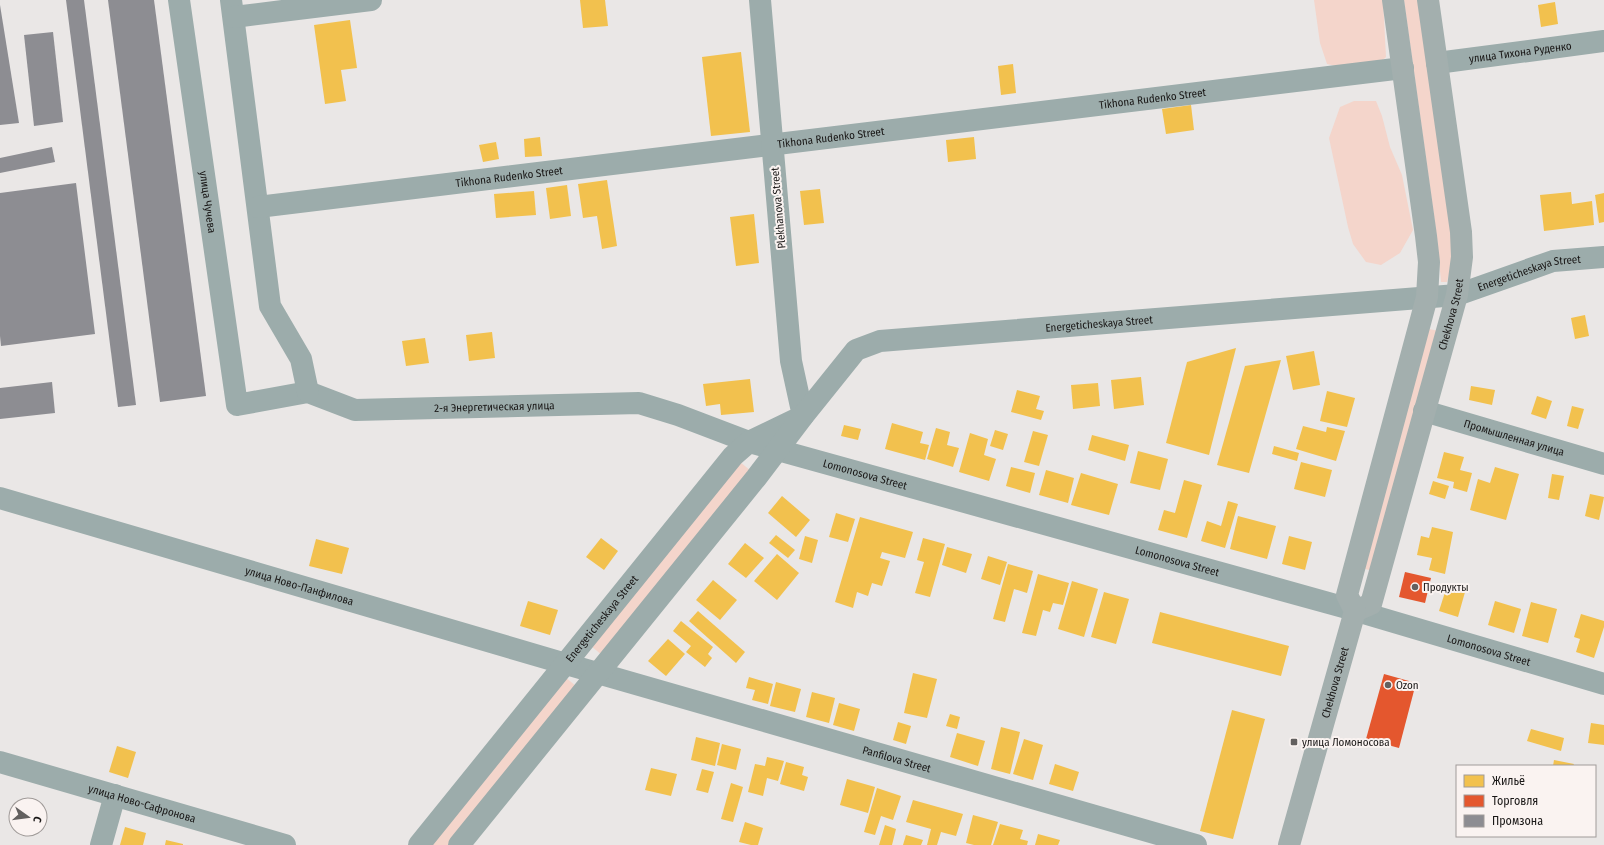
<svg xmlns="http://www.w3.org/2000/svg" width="1604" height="845" font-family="'Fira Sans Condensed',sans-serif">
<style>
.green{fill:#f4d5cb}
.homes{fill:#f2c14e}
.shops{fill:#e4572e}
.industry{fill:#8d8d92}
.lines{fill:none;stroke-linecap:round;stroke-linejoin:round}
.minor{stroke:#9cacab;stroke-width:22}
.major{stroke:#a3afae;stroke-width:22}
.poi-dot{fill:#62605f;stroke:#faf3f1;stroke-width:1.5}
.labels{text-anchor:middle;stroke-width:4;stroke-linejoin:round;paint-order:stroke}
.street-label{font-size:11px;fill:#191716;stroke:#faf3f1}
.poi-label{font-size:11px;fill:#191716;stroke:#faf3f1;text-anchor:start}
</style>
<rect width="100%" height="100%" fill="#eae7e6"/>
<g class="green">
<path d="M1314 0H1383L1386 57 1369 73 1327 64 1320 43Z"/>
<path d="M1404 0H1420L1452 236V262L1447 282H1441L1437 238Z"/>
<path d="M1354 101H1376L1382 116 1390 147 1402 175 1413 230 1400 253 1381 265 1366 262 1353 244 1348 227 1329 138 1340 107Z"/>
<path d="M1429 329 1439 331 1372 571 1362 568Z"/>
<path d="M740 462 751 471 602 655 591 646Z"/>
<path d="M565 677 576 686 448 845H429Z"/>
</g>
<g class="homes">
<path d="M580 0H605L608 26 583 28Z"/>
<path d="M1555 2 1558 24 1541 27 1538 5Z"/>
<path d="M350 20 357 68 341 70 346 101 325 104 314 25Z"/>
<path d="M741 52 750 132 711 136 702 57Z"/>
<path d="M1013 64 1016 93 1001 95 998 66Z"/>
<path d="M1191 105 1194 130 1166 134 1162 109Z"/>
<path d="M540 137 542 156 525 157 524 139Z"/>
<path d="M974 137 976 159 948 162 946 140Z"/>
<path d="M496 142 499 159 483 162 479 145Z"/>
<path d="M607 180 617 246 602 249 597 216 583 218 578 184Z"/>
<path d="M567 185 571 216 550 219 546 188Z"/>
<path d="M820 189 824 223 804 225 800 191Z"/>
<path d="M534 191 536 215 496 218 494 194Z"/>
<path d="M1571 192 1572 204 1592 201 1594 225 1544 231 1540 195Z"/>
<path d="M1604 193V222L1599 223 1595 195Z"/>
<path d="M754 214 759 263 736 266 730 217Z"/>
<path d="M1585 315 1589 336 1575 339 1571 318Z"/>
<path d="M492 332 495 358 469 361 466 335Z"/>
<path d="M425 338 429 363 406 366 402 341Z"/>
<path d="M1236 348 1209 455 1166 443 1187 362Z"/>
<path d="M1314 351 1320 385 1293 390 1286 356Z"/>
<path d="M1281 360 1249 473 1217 465 1245 366Z"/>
<path d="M1141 377 1144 405 1114 409 1111 380Z"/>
<path d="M750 379 754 412 721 415 720 404 706 406 703 384Z"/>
<path d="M1098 383 1100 406 1073 409 1071 385Z"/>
<path d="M1471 386 1495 390 1492 405 1469 400Z"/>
<path d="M1017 390 1040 396 1036 409 1044 411 1041 420 1011 412Z"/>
<path d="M1327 391 1355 398 1347 427 1320 421Z"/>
<path d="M1537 396 1552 401 1546 419 1531 414Z"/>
<path d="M1572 406 1584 409 1578 429 1567 426Z"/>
<path d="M892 423 923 432 920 443 929 445 925 460 885 449Z"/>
<path d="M844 425 861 429 858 440 841 436Z"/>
<path d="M1303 426 1326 432 1327 427 1345 431 1336 461 1296 449Z"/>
<path d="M936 428 950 432 947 445 959 448 953 467 927 459Z"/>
<path d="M995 430 1008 434 1003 450 990 446Z"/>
<path d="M1033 431 1048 435 1039 466 1024 462Z"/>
<path d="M970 433 988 439 984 455 996 459 989 481 959 472Z"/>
<path d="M1092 435 1129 445 1125 461 1088 450Z"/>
<path d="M1274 446 1299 453 1297 461 1272 454Z"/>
<path d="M1138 451 1168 459 1160 490 1130 483Z"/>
<path d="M1444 452 1464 457 1460 470 1472 473 1467 492 1453 488 1454 482 1437 478Z"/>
<path d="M1301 462 1332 470 1325 497 1294 489Z"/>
<path d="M1011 467 1035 473 1030 493 1006 486Z"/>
<path d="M1495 467 1519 474 1506 520 1470 510 1478 479 1490 483Z"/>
<path d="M1046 470 1074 478 1068 503 1039 495Z"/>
<path d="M1081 473 1118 484 1109 515 1071 505Z"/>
<path d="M1552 474 1564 476 1559 500 1548 498Z"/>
<path d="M1184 480 1202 485 1187 538 1158 530 1164 510 1175 513Z"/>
<path d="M1433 481 1449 486 1445 499 1429 494Z"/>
<path d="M1590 494 1604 497 1599 520 1585 516Z"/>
<path d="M782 496 810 520 796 537 768 513Z"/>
<path d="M1228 501 1238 504 1225 548 1201 541 1207 521 1221 526Z"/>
<path d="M836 513 855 519 848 542 829 537Z"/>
<path d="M1238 516 1276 526 1267 559 1230 549Z"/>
<path d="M860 517 913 532 905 558 882 552 880 558 890 561 882 586 872 583 868 596 857 592 853 608 835 602Z"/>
<path d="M1432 527 1453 532 1445 574 1429 570 1432 558 1417 555 1421 536 1429 538Z"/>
<path d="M776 535 795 550 788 558 769 543Z"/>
<path d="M805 536 818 540 812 563 799 559Z"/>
<path d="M1289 536 1312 542 1305 570 1282 564Z"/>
<path d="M601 538 618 551 604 570 586 557Z"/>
<path d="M923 538 945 544 930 597 915 593 924 562 917 560Z"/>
<path d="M316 539 349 548 342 574 309 566Z"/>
<path d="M745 543 764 558 746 578 728 564Z"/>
<path d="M947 547 972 554 966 573 942 565Z"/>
<path d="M777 554 799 573 777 600 754 581Z"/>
<path d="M988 556 1007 562 1000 585 981 579Z"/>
<path d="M1008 564 1033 571 1027 593 1014 589 1005 622 993 619Z"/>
<path d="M1038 574 1069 583 1063 605 1053 603 1050 612 1043 610 1036 636 1022 633Z"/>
<path d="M713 580 737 600 720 620 696 600Z"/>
<path d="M1072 581 1098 589 1084 637 1058 629Z"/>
<path d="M1447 586 1465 592 1458 617 1439 611Z"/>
<path d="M1104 592 1129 599 1116 644 1091 637Z"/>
<path d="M528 601 558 610 550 635 520 626Z"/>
<path d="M1495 601 1521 609 1514 633 1488 625Z"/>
<path d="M1531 602 1557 609 1548 643 1522 636Z"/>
<path d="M698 611 745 652 736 663 689 621Z"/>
<path d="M1160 612 1289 646 1281 676 1152 643Z"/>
<path d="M1581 614 1604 621V627L1594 658 1576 652 1580 639 1574 637Z"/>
<path d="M681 621 713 647 708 654 712 658 705 667 686 652 691 646 673 631Z"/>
<path d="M668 639 685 654 666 676 648 661Z"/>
<path d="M913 673 937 679 927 718 904 713Z"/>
<path d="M749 677 773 684 768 704 752 700 755 690 746 688Z"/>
<path d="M776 682 801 689 795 712 770 706Z"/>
<path d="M812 692 835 698 829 723 806 717Z"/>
<path d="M839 703 860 709 854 731 833 725Z"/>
<path d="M1232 710 1265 719 1233 839 1200 831Z"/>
<path d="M950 714 960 717 957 729 946 726Z"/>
<path d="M898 722 911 726 906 744 893 740Z"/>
<path d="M1591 723 1604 725V745L1588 743Z"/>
<path d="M1001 727 1020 732 1010 774 991 769Z"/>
<path d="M1531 729 1564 738 1561 751 1527 741Z"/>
<path d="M957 733 985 741 978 766 950 757Z"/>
<path d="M696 737 720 743 715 766 691 760Z"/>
<path d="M1024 739 1043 745 1033 780 1013 774Z"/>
<path d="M722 744 741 749 736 770 717 765Z"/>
<path d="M117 746 136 752 128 778 109 772Z"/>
<path d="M767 757 784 761 778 781 767 778 763 796 748 792 755 764 765 766Z"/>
<path d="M1554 760 1574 764 1573 766H1553Z"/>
<path d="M786 762 804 767 802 775 808 777 804 791 780 784Z"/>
<path d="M1055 764 1079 772 1073 791 1049 784Z"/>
<path d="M651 768 677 774 671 796 645 790Z"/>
<path d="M702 769 714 772 708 793 696 790Z"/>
<path d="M847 779 875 787 868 813 840 805Z"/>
<path d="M731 783 743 787 733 822 721 819Z"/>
<path d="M877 788 901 796 893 820 881 816 875 835 864 832Z"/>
<path d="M913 800 963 814 956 836 941 832 937 845H927L931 829 906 822Z"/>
<path d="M973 815 998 822 991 845H974L966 843Z"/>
<path d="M745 822 763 828 758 845H751L739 842Z"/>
<path d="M1000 824 1023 830 1020 839 1028 841 1027 845H993Z"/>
<path d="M885 825 896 829 892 845H879Z"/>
<path d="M125 827 146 833 143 845H120Z"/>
<path d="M1038 834 1060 840 1058 845H1035Z"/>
<path d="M906 835 923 840 921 845H903Z"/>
<path d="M166 840 183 844V845H165Z"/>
</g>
<g class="shops">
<path d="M1405 572 1431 578 1425 603 1399 597Z"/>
<path d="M1384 674 1416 683 1399 748 1366 739Z"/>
</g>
<g class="industry">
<path d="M66 0H84L136 405 118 407Z"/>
<path d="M108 0H154L206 396 160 402Z"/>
<path d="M0 5 19 123 0 125Z"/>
<path d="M53 32 63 122 34 126 24 35Z"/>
<path d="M52 147 55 162 0 173V158Z"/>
<path d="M76 183 95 334 1 346 0 336V193Z"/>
<path d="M52 382 55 413 0 419V388Z"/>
</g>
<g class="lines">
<g class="minor">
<path id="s1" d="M179 0 237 405 308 392 355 410 639 403 678 415 749 442 1343 607 1604 684"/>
<path d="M231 0 270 306 301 359 308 392"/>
<path d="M234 17 371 0"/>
<path id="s2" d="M1437 63 1604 41"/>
<path id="s3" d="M258 207 1403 68"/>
<path id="s4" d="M1424 411 1604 464"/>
<path id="s5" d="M0 498 566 664 1196 845"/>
<path id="s6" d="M0 762 285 845"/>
<path d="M101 845 115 795"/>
<path id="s7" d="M419 845 733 456 749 442 803 416 791 361 760 0"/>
<path id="s8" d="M459 845 756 478 803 416 856 350 880 341 1457 295 1553 261 1604 257"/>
</g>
<g class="major">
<path id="s9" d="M1355 611 1371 604 1457 295 1462 257 1461 232 1428 0"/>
<path id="s10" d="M1289 845 1355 611 1347 595 1427 297 1429 262 1426 236 1393 0"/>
</g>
</g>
<g class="poi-dot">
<circle cx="1415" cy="587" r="4"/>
<circle cx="1388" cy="685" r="4"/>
<rect x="1290" y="738" width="8" height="8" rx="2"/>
</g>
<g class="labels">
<g class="street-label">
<text dy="4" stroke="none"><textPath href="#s2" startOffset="84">улица Тихона Руденко</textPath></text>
<text dy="4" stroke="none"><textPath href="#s3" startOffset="901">Tikhona Rudenko Street</textPath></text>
<text dy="4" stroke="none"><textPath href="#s3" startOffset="577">Tikhona Rudenko Street</textPath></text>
<text dy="4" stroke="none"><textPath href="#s3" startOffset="253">Tikhona Rudenko Street</textPath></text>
<text dy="4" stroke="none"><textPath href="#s1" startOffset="204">улица Чучева</textPath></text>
<text transform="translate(778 208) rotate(-95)" y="4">Plekhanova Street</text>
<text dy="4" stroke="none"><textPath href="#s8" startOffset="1315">Energeticheskaya Street</textPath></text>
<text dy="4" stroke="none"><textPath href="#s9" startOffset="318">Chekhova Street</textPath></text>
<text dy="4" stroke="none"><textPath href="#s8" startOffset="880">Energeticheskaya Street</textPath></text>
<text dy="4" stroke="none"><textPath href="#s1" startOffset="671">2-я Энергетическая улица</textPath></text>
<text dy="4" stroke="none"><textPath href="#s4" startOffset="94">Промышленная улица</textPath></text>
<text dy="4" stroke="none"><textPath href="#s1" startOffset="1053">Lomonosova Street</textPath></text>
<text dy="4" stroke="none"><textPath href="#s1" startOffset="1377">Lomonosova Street</textPath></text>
<text dy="4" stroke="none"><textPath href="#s5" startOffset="312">улица Ново-Панфилова</textPath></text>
<text dy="4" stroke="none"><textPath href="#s7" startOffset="291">Energeticheskaya Street</textPath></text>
<text dy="4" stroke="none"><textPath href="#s1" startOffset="1701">Lomonosova Street</textPath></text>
<text dy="4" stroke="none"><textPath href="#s10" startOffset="169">Chekhova Street</textPath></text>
<text dy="4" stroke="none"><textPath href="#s5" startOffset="934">Panfilova Street</textPath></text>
<text dy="4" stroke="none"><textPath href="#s6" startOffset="148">улица Ново-Сафронова</textPath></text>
</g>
<g class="poi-label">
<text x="1423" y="591">Продукты</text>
<text x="1396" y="689">Ozon</text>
<text x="1302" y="746">улица Ломоносова</text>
</g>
</g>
<rect x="1456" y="765" width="140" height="72" fill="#faf3f1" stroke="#a09b99"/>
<rect x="1464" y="775" width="20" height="12" fill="#f2c14e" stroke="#a09b99"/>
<text x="1492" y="785" font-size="12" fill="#191716">Жильё</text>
<rect x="1464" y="795" width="20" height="12" fill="#e4572e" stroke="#a09b99"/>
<text x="1492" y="805" font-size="12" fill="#191716">Торговля</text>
<rect x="1464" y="815" width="20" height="12" fill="#8d8d92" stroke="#a09b99"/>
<text x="1492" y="825" font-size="12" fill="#191716">Промзона</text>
<g transform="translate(28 817) rotate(104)"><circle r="19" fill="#faf3f1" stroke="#a09b99"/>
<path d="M0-3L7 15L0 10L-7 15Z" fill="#62605f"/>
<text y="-6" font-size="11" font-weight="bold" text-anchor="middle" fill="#191716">С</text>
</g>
</svg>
